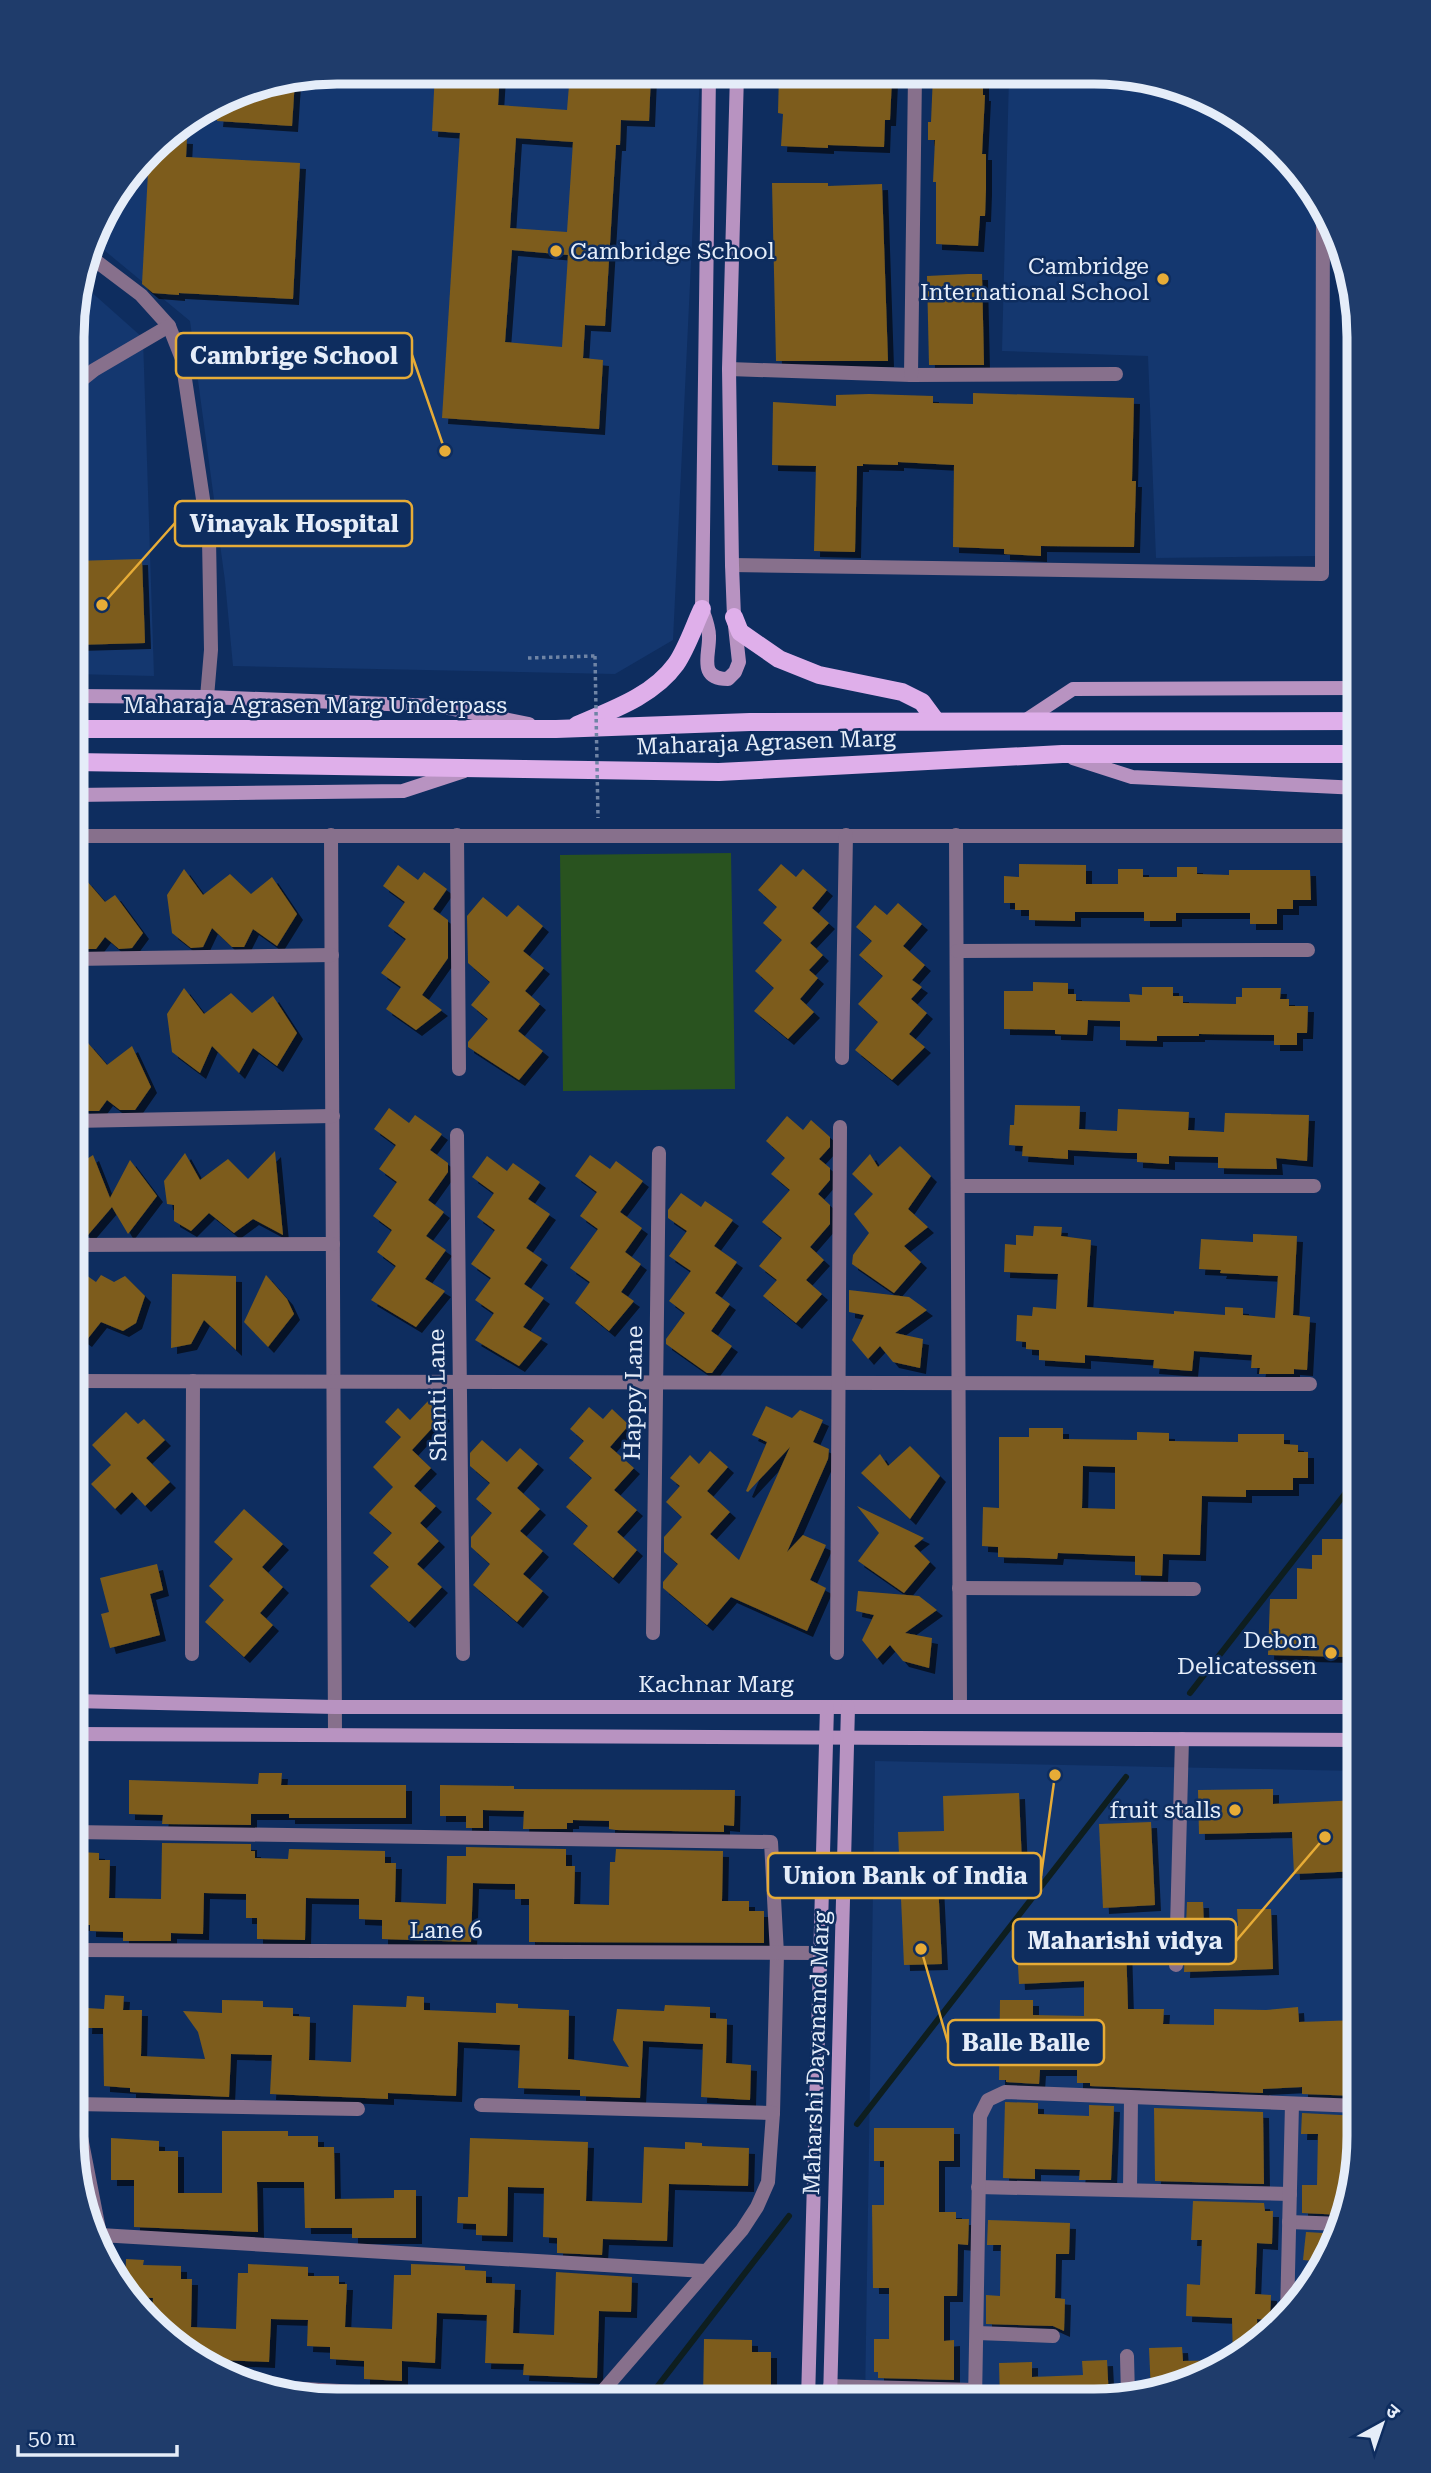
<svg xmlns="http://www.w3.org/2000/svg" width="1431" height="2473" font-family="'Roboto Serif','Noto Sans Devanagari',serif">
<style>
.built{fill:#14376f}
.green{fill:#29531f}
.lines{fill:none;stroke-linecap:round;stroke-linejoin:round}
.stream{stroke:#0e1e1f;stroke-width:6}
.building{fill:#7d5c1c;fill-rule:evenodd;filter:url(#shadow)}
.path{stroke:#6f84a5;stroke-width:3.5;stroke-dasharray:3.5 3.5;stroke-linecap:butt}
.street{stroke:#87708c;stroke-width:14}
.secondary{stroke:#b893c1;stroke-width:14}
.primary{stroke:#dfafea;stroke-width:18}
.path-bridge{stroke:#6f84a5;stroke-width:3.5;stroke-dasharray:3.5 3.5;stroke-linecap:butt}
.poi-dot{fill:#e7ac37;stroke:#0e2d5f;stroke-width:2.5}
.labels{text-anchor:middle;stroke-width:5;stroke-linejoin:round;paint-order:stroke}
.poi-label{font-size:23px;fill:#e5edf9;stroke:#0e2d5f;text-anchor:end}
.street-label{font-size:23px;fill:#e5edf9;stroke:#0e2d5f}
.rim{fill:none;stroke:#e5edf9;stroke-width:9}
.leader{fill:none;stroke:#e7ac37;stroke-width:2.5}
.callout-dot{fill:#e7ac37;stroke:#0e2d5f;stroke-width:2.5}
.callout{fill:#0e2d5f;stroke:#e7ac37;stroke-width:2.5}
.callout-label{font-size:24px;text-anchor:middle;font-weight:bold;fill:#e5edf9}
</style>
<defs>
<filter id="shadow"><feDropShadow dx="6" dy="6" stdDeviation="0" flood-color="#0009"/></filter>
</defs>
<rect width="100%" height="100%" fill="#0e2d5f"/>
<g class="built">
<path d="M337 72 700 74 673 640 615 674 233 666 225 581 190 321 93 241 99 219 162 138 236 92Z"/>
<path d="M1009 76 1146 77 1211 99 1269 137 1314 189 1324 208 1319 556 1156 558 1148 356 1002 351Z"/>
<path d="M80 282 143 338 154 676 74 674V302Z"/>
<path d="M875 1761 1359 1771V2154L1339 2237 1305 2297 1255 2347 1180 2387 1094 2401H865Z"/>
</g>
<path class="green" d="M731 853 735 1089 563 1091 560 855Z"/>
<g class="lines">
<g class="stream">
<path d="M1349 275V652"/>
<path d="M1190 1693 1348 1490V853"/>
<path d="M857 2124 1126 1777"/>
<path d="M647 2400 789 2216"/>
</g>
</g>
<g class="building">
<path d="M435 72 500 73 498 105 567 110 570 73 651 74 649 121 621 120 620 145H616L605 326 585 325 583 358 603 360 599 429 442 418 460 133 432 131ZM516 138 573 142 567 232 510 228ZM512 250 568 255 562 347 505 342Z"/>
<path d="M779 74 831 75 892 79 890 120H885L884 147 828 145V148L781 146 783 114 778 113Z"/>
<path d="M933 75 983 76V95H985L982 154H986V189L985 216H980L978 246 936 244V182H933L935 140H928V122H931Z"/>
<path d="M295 80 292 126 217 121 219 102 236 92Z"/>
<path d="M164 137 187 138 186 157 300 163 293 299 179 293V295L153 293 142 284 149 154Z"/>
<path d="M772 183H828V186L882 184 888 361H776Z"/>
<path d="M968 274H982L984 365H929L927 276Z"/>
<path d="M973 393 1134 398 1132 481H1136L1134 547 1041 546V556L1004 554V549L953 547 954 465 898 462V465L863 464V466H857L855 552 814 551 816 466 772 465 773 402 836 406V395L869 394 933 396V403L973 404Z"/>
<path d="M142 559 145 643 74 645V561Z"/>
<path d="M781 864 796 877 803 869 827 890 812 908 829 923 810 943 823 955 809 970 818 978 800 999 814 1012 788 1039 754 1011 774 988 755 971 782 940 763 923 777 907 758 890Z"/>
<path d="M1019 864 1086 865V884H1118V869H1143V877H1177V867H1197V874L1229 875V870H1310L1311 900H1293V909H1277V924H1250V913H1176V921H1144V912H1075V921L1029 920V910H1015V903H1004V876L1019 877Z"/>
<path d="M398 865 418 880 424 872 447 889 433 909 448 920V958L422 995 442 1010 416 1030 386 1009 401 987 381 973 406 939 388 926 405 902 383 886Z"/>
<path d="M184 869 203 895 230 874 251 894 272 877 297 914 277 946 253 929 244 947H232L212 928 203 947 191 948 172 933 167 895Z"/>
<path d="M86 880 105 902 115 895 143 933 132 948 119 949 105 937 96 949H87L73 939V889Z"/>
<path d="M483 897 507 917 518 905 543 926 523 951 544 968 525 991 540 1004 518 1031 543 1051 519 1080 468 1047V1042L488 1019 471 1005 490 982 468 963 467 916Z"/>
<path d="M898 903 922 924 903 946 925 965 912 980 922 987 911 999 927 1013 909 1034 925 1047 892 1080 855 1050 878 1022 858 1004 883 976 859 955 872 941 856 927 875 905 887 915Z"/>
<path d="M1033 982 1068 983V994H1076V1001L1130 1002 1129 994 1142 995V987H1173V996H1183V1003L1236 1004V997H1242V988H1281L1280 999H1289V1006H1308L1307 1033H1297V1045H1274V1035L1199 1034V1036H1157V1041L1120 1040V1021L1088 1020 1087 1035 1055 1034V1030L1004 1029V991H1033Z"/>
<path d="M184 988 204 1014 231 993 252 1013 273 996 297 1033 277 1066 253 1048 239 1073 212 1046 200 1073 172 1052 167 1014Z"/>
<path d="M88 1043 107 1065 132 1046 151 1087 135 1110H120L107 1100 99 1111H88L73 1100V1053Z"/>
<path d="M1015 1105 1080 1106 1079 1129 1117 1131 1118 1109 1189 1112 1188 1130 1224 1132 1225 1113 1309 1115 1307 1161 1276 1158 1277 1169 1218 1168V1157L1169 1156V1164L1137 1162V1153H1128L1068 1150V1159L1022 1156 1023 1146 1009 1145 1010 1125H1014Z"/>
<path d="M389 1108 409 1123 415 1115 442 1134 430 1150 448 1163V1172L428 1200 444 1212 426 1236 446 1250 425 1279 445 1291 416 1327 371 1300 396 1266 377 1252 392 1230 373 1216 397 1182 379 1169 396 1145 374 1129Z"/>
<path d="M787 1116 803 1130 811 1120 830 1137V1147L819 1159 830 1168V1180L818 1194 830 1205V1224L810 1247 824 1260 806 1280 822 1294 796 1323 763 1296 777 1280 759 1266 782 1238 762 1222 790 1190 771 1174 785 1158 766 1141Z"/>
<path d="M900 1146 931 1176 908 1209 928 1227 904 1246 921 1262 894 1293 852 1264 853 1255 869 1233 854 1214 873 1194 852 1174 870 1154 878 1167Z"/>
<path d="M275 1151 283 1235 253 1219 234 1233 209 1213 191 1231 174 1221V1205L167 1204 164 1181 185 1153 200 1180 228 1159 248 1179Z"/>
<path d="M93 1155 110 1198 130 1160 157 1196 128 1234 112 1207 88 1235 73 1223V1168Z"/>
<path d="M590 1155 610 1169 616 1161 643 1181 620 1212 642 1228 625 1252 641 1264 621 1292 634 1301 609 1331 575 1303 590 1282 570 1268 598 1229 580 1216 597 1192 575 1176Z"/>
<path d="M487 1156 507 1171 513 1163 540 1182 528 1199 550 1214 526 1248 542 1259 524 1284 544 1298 523 1327 542 1338 519 1366 475 1340 494 1313 475 1300 491 1278 471 1264 495 1230 477 1217 494 1193 472 1177Z"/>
<path d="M681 1193 701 1207 705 1201 733 1220 714 1246 737 1262 715 1293 730 1304 711 1331 732 1346 712 1373H707L666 1344V1339L685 1313 669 1301 691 1271 669 1256 687 1231 668 1218V1210Z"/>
<path d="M1034 1226 1062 1227 1061 1236 1091 1240 1087 1307 1174 1314V1311L1225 1315V1307L1243 1308V1315L1275 1318 1278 1276 1220 1273 1221 1270 1199 1269 1201 1239 1253 1242V1234L1297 1236 1293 1315 1310 1317 1307 1370 1294 1369V1374H1259L1260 1368H1251L1252 1355 1194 1351 1192 1371 1153 1368 1154 1360 1085 1355V1363L1039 1360V1350L1026 1349V1342L1016 1341 1017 1315 1032 1316 1033 1307 1056 1309 1058 1274 1004 1272 1005 1244 1016 1245V1235L1033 1236Z"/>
<path d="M172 1274 236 1276V1350L204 1320 191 1344 171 1348Z"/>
<path d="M86 1275 96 1282 101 1275 114 1282 125 1276 145 1296 136 1323 123 1331 101 1322 86 1341 73 1332V1280Z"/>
<path d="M266 1275 287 1299 294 1314 268 1347 244 1322Z"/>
<path d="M849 1290 909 1297 927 1310 895 1333 923 1339 920 1368 893 1362 880 1346 868 1359 852 1340 864 1315 849 1312Z"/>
<path d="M429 1400 444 1415 412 1450 431 1468 414 1486 436 1506 420 1523 439 1541 417 1564 442 1587 409 1622 370 1586 389 1567 373 1553 392 1533 369 1513 393 1487 373 1467 401 1437 385 1422 398 1408 410 1420Z"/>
<path d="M766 1406 792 1418 800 1410 823 1420 813 1442 829 1449 828 1459 787 1552 803 1535 826 1545 810 1580 826 1588 807 1631 731 1597 707 1625 663 1588V1582L678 1564 664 1552V1537L682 1517 666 1502 680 1486 670 1478 690 1455 699 1464 710 1451 728 1467 707 1491 730 1512 710 1534 739 1560 790 1447 748 1492 746 1491 767 1442 752 1435Z"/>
<path d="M589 1407 603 1419 612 1409 629 1425 610 1447 634 1468 614 1490 637 1510 617 1532 637 1550 613 1578 573 1544 588 1526 566 1507 592 1478 569 1458 584 1441 570 1429Z"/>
<path d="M126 1412 138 1424 144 1419 165 1440 146 1458 170 1482 145 1506 132 1492 115 1509 91 1484 111 1465 92 1445Z"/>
<path d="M1029 1428H1063V1439L1137 1440V1432L1169 1433V1441L1238 1442V1434H1284V1444L1298 1445V1452H1308V1478H1293V1490H1246V1497L1202 1496 1200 1555 1163 1554 1162 1576 1135 1575V1556L1058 1553 1057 1559 998 1557V1547L982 1546 983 1507 999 1508V1437H1029ZM1083 1466 1115 1467V1509L1082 1508Z"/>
<path d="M482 1440 507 1462 520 1448 538 1464 517 1488 540 1509 520 1531 543 1551 523 1574 543 1591 517 1622 473 1585 490 1564 471 1547V1537L492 1513 476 1499 490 1483 470 1466V1453Z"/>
<path d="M910 1446 940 1476 910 1519 861 1473 880 1454 888 1466Z"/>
<path d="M857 1506 924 1538 914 1546 930 1562 904 1593 858 1561 879 1533Z"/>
<path d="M244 1509 283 1544 262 1567 283 1587 260 1613 273 1625 244 1657 205 1622 224 1600 209 1586 233 1559 214 1542Z"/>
<path d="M1322 1539H1349L1346 1657 1268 1655 1270 1599H1297V1568L1312 1569V1555H1322Z"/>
<path d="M157 1564 163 1590 150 1594 160 1635 110 1648 101 1614 109 1612 100 1578Z"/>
<path d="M858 1591 919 1596 937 1610 905 1633 932 1638 929 1668 903 1661 890 1645 877 1659 862 1640 874 1615 856 1611Z"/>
<path d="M259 1773H282L281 1785H406V1818H289V1814H251V1825L162 1824 163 1815 129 1814V1780L258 1784Z"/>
<path d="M440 1785 514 1786V1789L735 1790 734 1826 724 1825V1832L616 1830 609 1829V1821L573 1820V1823H567V1829H523L524 1811 483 1810V1828H466V1816H440Z"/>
<path d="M1273 1789V1804L1359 1800V1871L1294 1874 1292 1832 1199 1834 1198 1790Z"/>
<path d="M1019 1793 1022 1864 937 1861 942 1964 904 1965 898 1832 944 1831 943 1796Z"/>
<path d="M1151 1822 1155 1905 1103 1908 1099 1824Z"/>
<path d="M162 1843 251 1844V1851H255V1858L288 1859 289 1849 385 1851V1863H396L395 1902 446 1904 447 1856H466V1847L566 1849V1866H575L574 1904 609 1905 610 1862H615L616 1849 723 1851 722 1901H749V1911H764V1943L529 1942V1899H515V1884L473 1883 471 1942 382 1939V1920L359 1919V1899L306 1898 305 1940 257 1939V1918H246V1894L204 1893 203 1934 171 1933V1941H123V1932L90 1931V1925H78L79 1852 99 1853V1860H110L109 1898 161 1899Z"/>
<path d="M1187 1902H1203L1204 1927 1238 1926 1237 1909H1271L1273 1969 1184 1972Z"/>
<path d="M1126 1943 1128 2009H1164L1163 2024 1214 2025V2009L1266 2010 1298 2007 1299 2022 1359 2020V2096L1302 2094V2087L1263 2089V2093L1090 2086V2083H1077V2070H1040L1039 2084 1006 2082V2080H999L1000 2000H1033V2015L1084 2016V1981L1019 1984 1017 1947Z"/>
<path d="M105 1995 124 1996 123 2010H142L141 2056 205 2059 198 2032 183 2011 222 2013V2000L263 2001V2007L293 2008V2016L310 2017 309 2060 351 2062 353 2005 406 2007 407 1996 424 1997V2010L496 2013V2003L518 2004V2008L569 2010 568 2059 629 2067 613 2040 617 2009 664 2011 665 2005 710 2007V2018L727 2019 726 2063 751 2065 750 2100 701 2097 703 2044 643 2041 640 2098 580 2096V2090L518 2088 520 2045 458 2042 456 2096 388 2093V2099L270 2094 272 2055 231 2054 229 2097 130 2092V2088L104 2086 103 2028H86L87 2008 104 2009Z"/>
<path d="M1005 2102 1038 2103V2114L1089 2116V2105L1114 2106 1111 2180H1079L1080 2170 1035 2169V2179L1003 2178Z"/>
<path d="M1154 2108 1263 2112 1264 2184 1155 2181Z"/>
<path d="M1302 2113 1359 2116V2154L1344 2215 1302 2213V2185H1317L1318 2134H1301Z"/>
<path d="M874 2128H954V2161H939V2212H956V2219H969L968 2245 958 2244 957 2296H944V2341L954 2340V2380L878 2378V2372H874V2339H889V2288H873L872 2205H884V2161H874Z"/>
<path d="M222 2131H288V2136H318V2147H334L335 2199 394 2198V2190H416V2238H352V2228H305L304 2182H257L258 2232 134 2227V2180H111V2138L159 2141V2151H178V2193H222Z"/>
<path d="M470 2138 588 2142 586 2201 642 2203 644 2147 685 2149V2142L702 2143V2146L749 2148 748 2186 669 2184 667 2241 603 2239 602 2255 557 2253V2238L543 2237 544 2188 508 2187 507 2236 476 2235V2224L457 2223 458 2197H468Z"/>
<path d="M1193 2201 1264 2203 1265 2211H1273L1272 2244 1257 2243 1255 2294 1271 2295 1270 2320 1257 2319 1258 2344 1233 2359 1232 2318 1186 2316 1187 2284 1200 2285 1202 2240H1191Z"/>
<path d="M988 2220 1070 2223 1069 2254H1056L1055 2298 1065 2299 1064 2331 1053 2326 986 2324V2295L1000 2296 1001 2245H987Z"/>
<path d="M1306 2232 1340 2234 1325 2262 1303 2260Z"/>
<path d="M126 2259 144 2260 143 2265 181 2266V2279H192L191 2327 236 2329 238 2273H248V2264L308 2267V2276H339V2284H347L345 2327 392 2329 394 2275H411V2264L465 2266V2270L486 2271V2283L515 2284 513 2333 554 2335 556 2272 632 2277 631 2312 599 2311 597 2378 523 2375 524 2364 485 2363 487 2315 437 2313 435 2363 402 2361V2381L364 2379V2361L330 2359V2347L307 2346 308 2320 271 2319 269 2362 196 2359 175 2346 152 2321 153 2298 129 2297 125 2293Z"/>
<path d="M704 2339 752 2340V2352H771V2393H748V2400H703Z"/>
<path d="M1182 2347 1183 2361 1231 2360 1180 2387 1151 2392 1149 2348Z"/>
<path d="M1107 2360 1109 2399 1094 2401H1000L999 2363 1032 2362V2377L1083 2375 1082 2361Z"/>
</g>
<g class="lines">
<path class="path" d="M528 658 595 656"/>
<g class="street">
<path d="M88 255 141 295 169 326 182 359 209 539 211 650 207 697"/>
<path d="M729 369 911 375 1116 374"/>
<path d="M911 375 915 75"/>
<path d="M74 386 94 370 169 326"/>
<path d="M732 565 1322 574 1323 206"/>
<path d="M331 835 335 1735"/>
<path d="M457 835 459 1069"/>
<path d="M956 835 960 1707"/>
<path d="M73 836H1359"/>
<path d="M957 951 1308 950"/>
<path d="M73 959 332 955"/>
<path d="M842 1058 846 835"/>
<path d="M73 1121 333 1116"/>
<path d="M457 1135 463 1654"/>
<path d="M958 1186H1314"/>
<path d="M73 1245 333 1244"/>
<path d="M73 1381 1310 1384"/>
<path d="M959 1588 1194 1589"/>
<path d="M653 1633 659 1153"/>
<path d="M837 1653 840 1127"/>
<path d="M192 1654 193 1381"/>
<path d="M72 1832 771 1842 777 1954 773 2113 768 2182 757 2207 742 2230 595 2400"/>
<path d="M72 1950 819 1953"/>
<path d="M1176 1965 1182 1739"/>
<path d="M72 2091 105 2260"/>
<path d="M74 2104 358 2109"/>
<path d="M481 2105 773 2113"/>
<path d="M978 2187 1290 2194"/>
<path d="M1130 2190 1131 2098"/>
<path d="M1289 2222 1342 2224"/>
<path d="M100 2235 705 2271"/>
<path d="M1287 2315 1292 2104"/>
<path d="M977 2333 1053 2336"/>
<path d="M1127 2356 1128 2396"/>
<path d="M253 2386 477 2399"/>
<path d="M830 2386 974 2390"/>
<path d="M975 2401 980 2116 988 2100 1005 2092 1359 2106"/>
</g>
<g class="secondary">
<path d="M709 74 702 609C705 617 709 627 709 636 710 654 697 679 728 679L735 672 739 662 734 617 732 565 729 369 737 74"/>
<path d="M73 696 207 697 438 706 529 724"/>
<path d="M1023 722 1073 689 1359 688"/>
<path d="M1073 758 1132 777 1359 788"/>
<path d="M73 795 403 791 464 771"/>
<path d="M72 1701 335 1707H1359"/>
<path d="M72 1734 1359 1740"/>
<path d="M808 2400 827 1707"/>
<path d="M830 2400 848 1707"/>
</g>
<g class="primary">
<path d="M734 617 740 632 779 659 819 675 902 692 922 702 936 721"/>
<path d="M577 725C612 710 653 696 676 664 687 648 694 626 702 609"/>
<path d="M73 729H556L750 722 1359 721"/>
<path d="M73 762 719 772 1062 754H1359"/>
</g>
<path class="path-bridge" d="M595 656 598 818"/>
</g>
<g class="poi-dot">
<circle cx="556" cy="251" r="7"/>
<circle cx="1163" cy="279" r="7"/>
<circle cx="1331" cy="1653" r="7"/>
<circle cx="1235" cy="1810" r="7"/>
</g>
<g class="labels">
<g class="poi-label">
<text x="570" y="259" text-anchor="start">Cambridge School</text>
<text x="1149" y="274">Cambridge<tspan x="1149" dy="26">International School</tspan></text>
<text x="1317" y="1648">Debon<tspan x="1317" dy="26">Delicatessen</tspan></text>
<text x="1221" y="1818">fruit stalls</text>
</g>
<g class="street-label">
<text x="315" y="713">Maharaja Agrasen Marg Underpass</text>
<text transform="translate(766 742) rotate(-2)" y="8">Maharaja Agrasen Marg</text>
<text transform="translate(633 1393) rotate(-89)" y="8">Happy Lane</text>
<text transform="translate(437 1395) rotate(-91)" y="8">Shanti Lane</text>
<text x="716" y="1692">Kachnar Marg</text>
<text x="446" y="1938">Lane 6</text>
<text transform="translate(816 2053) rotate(-88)" y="8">Maharshi Dayanand Marg</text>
</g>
</g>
<path d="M0 0H1431V2473H0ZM337 84H1094A253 253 0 0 1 1347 337V2136A253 253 0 0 1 1094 2389H337A253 253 0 0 1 84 2136V337A253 253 0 0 1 337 84Z" fill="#1f3c6b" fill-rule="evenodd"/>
<path class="rim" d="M337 84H1094A253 253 0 0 1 1347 337V2136A253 253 0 0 1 1094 2389H337A253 253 0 0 1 84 2136V337A253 253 0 0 1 337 84Z"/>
<path class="leader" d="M445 451L412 355M102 605L175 523M1055 1775L1041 1876M1325 1837L1236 1941M921 1949L948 2043"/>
<g class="callout-dot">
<circle cx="445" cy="451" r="7"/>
<circle cx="102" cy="605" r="7"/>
<circle cx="1055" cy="1775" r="7"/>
<circle cx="1325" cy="1837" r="7"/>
<circle cx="921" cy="1949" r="7"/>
</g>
<g class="callout">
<rect x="176" y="333" width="236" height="45" rx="7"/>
<rect x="175" y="501" width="237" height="45" rx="7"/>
<rect x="768" y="1853" width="273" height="45" rx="7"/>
<rect x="1013" y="1919" width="223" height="45" rx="7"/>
<rect x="948" y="2020" width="156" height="45" rx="7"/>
</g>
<g class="callout-label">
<text x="294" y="364">Cambrige School</text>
<text x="294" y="532">Vinayak Hospital</text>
<text x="905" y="1884">Union Bank of India</text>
<text x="1125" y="1949">Maharishi vidya</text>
<text x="1026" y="2051">Balle Balle</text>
</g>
<g transform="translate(1382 2424) rotate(40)" stroke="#0e2d5f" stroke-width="5" paint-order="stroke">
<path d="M0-5L12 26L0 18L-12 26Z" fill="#e5edf9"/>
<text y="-10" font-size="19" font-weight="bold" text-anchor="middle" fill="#e5edf9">उ</text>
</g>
<path d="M18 2445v10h159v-10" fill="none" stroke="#e5edf9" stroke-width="3.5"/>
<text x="28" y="2445" font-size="21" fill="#e5edf9" stroke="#0e2d5f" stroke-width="5" paint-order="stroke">50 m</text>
</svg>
